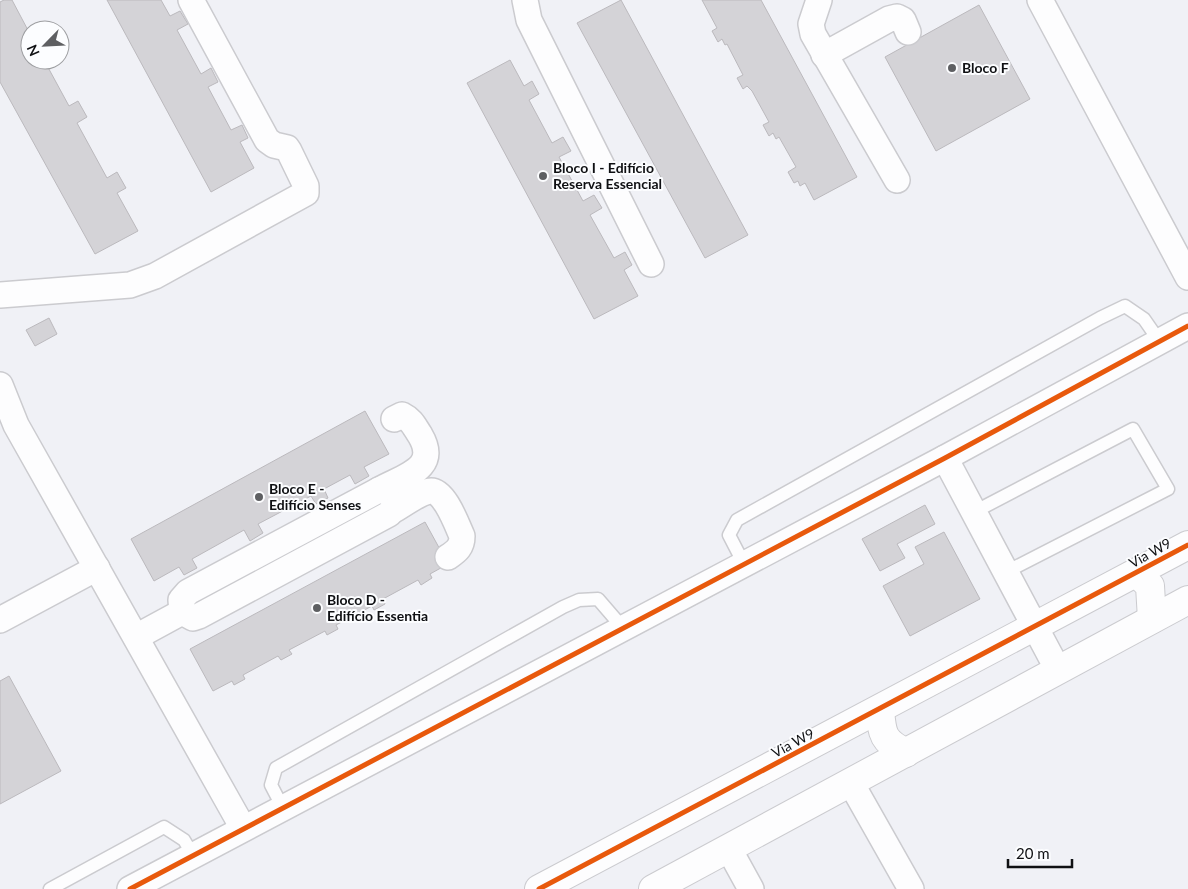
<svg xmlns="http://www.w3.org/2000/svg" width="1188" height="889" font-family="Lato,sans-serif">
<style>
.building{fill:#d4d3d7;stroke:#bbb9bd}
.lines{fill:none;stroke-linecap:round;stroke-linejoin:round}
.service-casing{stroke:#cbcbcf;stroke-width:15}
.minor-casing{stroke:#cbcbcf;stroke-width:28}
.tertiary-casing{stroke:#cbcbcf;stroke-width:30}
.service{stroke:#fdfdfe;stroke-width:12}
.minor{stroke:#fdfdfe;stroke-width:25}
.tertiary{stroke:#fdfdfe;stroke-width:28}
.cycleway-casing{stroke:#fcfdff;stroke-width:8}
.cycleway{stroke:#e8590c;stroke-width:5}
.poi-dot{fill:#5e5f62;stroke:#fcfdff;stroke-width:2}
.labels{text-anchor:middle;stroke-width:4;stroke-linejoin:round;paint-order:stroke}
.poi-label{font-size:14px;font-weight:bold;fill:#0f1013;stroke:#fcfdff;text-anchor:start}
.street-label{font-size:14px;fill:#0f1013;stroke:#fcfdff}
</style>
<rect width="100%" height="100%" fill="#f0f1f6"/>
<g class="building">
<path d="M4 0H12L30 34V60H44L69 106 78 101 87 117 77 123 107 178 117 172 126 188 117 193 138 231 95 254 0 82V2Z"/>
<path d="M107 0H161L170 16 180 11 188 24 177 30 201 74 211 68 218 82 208 87 231 130 242 125 248 138 240 142 254 168 211 192Z"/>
<path d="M621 0 748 235 705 258 577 23Z"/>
<path d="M702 0H761L857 177 814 200 805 183 800 186 798 181 794 183 788 172 796 167 779 137 776 139 773 133 769 136 763 125 769 122 752 91 747 86 743 89 737 78 743 75 727 44 725 45 722 39 718 42 712 31 717 28Z"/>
<path d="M979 5 1030 99 936 151 885 57Z"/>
<path d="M510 60 524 86 532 81 539 94 529 100 552 143 563 137 571 151 559 157 583 201 594 195 602 208 590 215 614 258 625 252 632 265 624 270 638 296 594 319 467 83Z"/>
<path d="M49 318 57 334 35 346 26 330Z"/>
<path d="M365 411 389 454 364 467 369 476 355 484 350 475 324 489 328 498 316 504 311 496 258 524 263 533 250 541 244 530 192 559 197 568 184 575 179 567 154 581 131 539Z"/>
<path d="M925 505 935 524 897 544 905 558 880 571 862 539Z"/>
<path d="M425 522 448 564 430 574 432 578 421 585 418 580 383 599 385 604 374 610 372 606 336 625 338 629 327 635 325 631 289 650 292 654 281 660 278 656 243 675 245 679 234 685 232 681 213 691 190 649Z"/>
<path d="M944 532 980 599 910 636 883 586 924 564 915 547Z"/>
<path d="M9 676 61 771 0 804V681Z"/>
</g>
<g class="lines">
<defs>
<g id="service">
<path d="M974 512 1133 429 1168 489 1006 572"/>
<path d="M744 564 729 535 737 520 1100 318 1125 306 1144 319 1160 342"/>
<path d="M283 808 271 785 276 768 563 607 579 600 598 599 623 628"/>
<path d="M50 889 164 827 184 840 193 855"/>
</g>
<g id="minor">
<path d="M525 0 529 20 651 264"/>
<path d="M819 0 811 24 813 34 897 180"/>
<path d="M1040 0 1188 277"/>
<path d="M824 55 889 19 897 17 903 20 908 32"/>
<path d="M0 295 130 285 155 276 306 193V186L289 151 287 148 274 145 267 140 191 0"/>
<path d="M0 385 16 425 243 828"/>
<path d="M945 458 1058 670"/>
<path d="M379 490H385L393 497 394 506 389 514 199 616 193 618 182 612 181 600 188 592Z"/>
<path d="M379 490C404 476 440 469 420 435 414 426 412 420 402 415L394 419"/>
<path d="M392 511C403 505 418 493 430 491 444 489 457 525 462 536 462 547 457 551 448 557"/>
<path d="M0 620 97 568"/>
<path d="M136 637 182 612"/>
<path d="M851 783 911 889"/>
<path d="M729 849 751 889"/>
<path d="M130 889 945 458 1188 326"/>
</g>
<g id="tertiary">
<path d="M1137 573 1150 586 1152 619"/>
<path d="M880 710C882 735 883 741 906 753"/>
<path d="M539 889 1188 545"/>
<path d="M653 889 1188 600"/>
</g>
</defs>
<use href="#service" class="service-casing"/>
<use href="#minor" class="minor-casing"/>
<use href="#tertiary" class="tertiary-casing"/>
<use href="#service" class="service"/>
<use href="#minor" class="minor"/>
<use href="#tertiary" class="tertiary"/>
<defs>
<g id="cycleway">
<path d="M130 889 945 458 1188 326"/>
<path d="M539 889 1188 545"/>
</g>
</defs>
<use href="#cycleway" class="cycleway-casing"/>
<use href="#cycleway" class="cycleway"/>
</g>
<g class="poi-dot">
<circle cx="952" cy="68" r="5"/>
<circle cx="543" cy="176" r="5"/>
<circle cx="259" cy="497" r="5"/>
<circle cx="317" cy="608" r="5"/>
</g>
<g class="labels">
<g class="poi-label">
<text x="962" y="73">Bloco F</text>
<text x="553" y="173">Bloco I - Edifício<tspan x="553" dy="16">Reserva Essencial</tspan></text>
<text x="269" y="494">Bloco E -<tspan x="269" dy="16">Edifício Senses</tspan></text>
<text x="327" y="605">Bloco D -<tspan x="327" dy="16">Edifício Essentia</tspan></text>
</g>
<g class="street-label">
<text transform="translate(1150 553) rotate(-29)" y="5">Via W9</text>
<text transform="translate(793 743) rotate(-28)" y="5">Via W9</text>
</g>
</g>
<g transform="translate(45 45) rotate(246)"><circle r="24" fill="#fcfdff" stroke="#9d9ea1"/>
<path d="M0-4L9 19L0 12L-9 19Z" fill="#5e5f62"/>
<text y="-8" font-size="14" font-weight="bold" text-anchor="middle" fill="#0f1013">N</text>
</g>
<path d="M1008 859v8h64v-8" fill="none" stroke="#0f1013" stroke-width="2.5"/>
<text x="1016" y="859" font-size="15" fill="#0f1013" stroke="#fcfdff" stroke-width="4" paint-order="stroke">20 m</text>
</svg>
